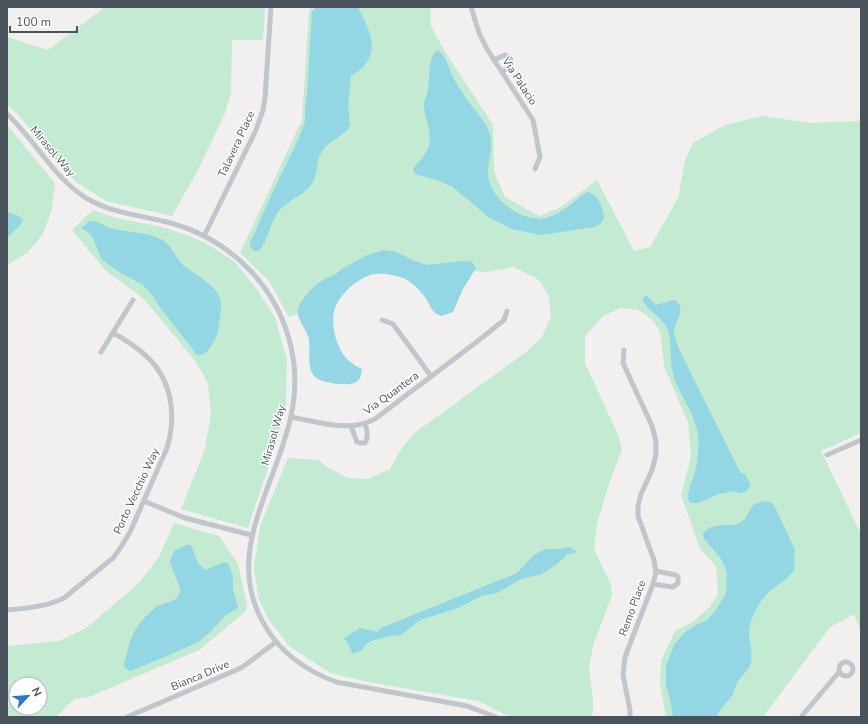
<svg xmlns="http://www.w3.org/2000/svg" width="868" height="724" font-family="'Nunito Sans',sans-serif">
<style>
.green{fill:#c2ebd1;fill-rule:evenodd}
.water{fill:#93d6e4}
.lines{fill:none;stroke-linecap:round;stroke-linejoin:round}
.street{stroke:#bfc7cd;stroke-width:5}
.labels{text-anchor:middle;stroke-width:3;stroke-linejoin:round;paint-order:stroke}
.street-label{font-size:11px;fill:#49535b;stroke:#fff}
</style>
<rect width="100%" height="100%" fill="#f2efef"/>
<g class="green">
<path d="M105 7H265L263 40H232L231 93 225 113 199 168 172 216 106 201 76 182 50 154 17 113 7 105V37L48 50Z"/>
<path d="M311 7H430L431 26 444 50 493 125 494 172 505 197 539 216 561 207 597 180 634 251 650 247 678 198 685 160 693 143 725 125 762 116 811 123 858 121 861 119V433L821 451 861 534V630L854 614 830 627 763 717H666L660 684 661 661 675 631 694 621 710 607 718 594 716 566 700 549 681 495 691 456 688 423 664 366 660 332 651 318 638 310 621 308 603 316 585 336V363L619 437 622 450 609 484 597 524 594 549 611 585 612 595 593 646 589 669 593 699V712L590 717H510L478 701 368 682 330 673 289 646 269 620 259 600 254 568 260 526 288 458 318 460 329 468 348 478 368 479 390 469 400 451 413 434 525 353 542 337 551 316 549 296 539 280 514 267 487 272 395 264 348 278 311 308 289 317 269 281 240 253 302 120 309 11Z"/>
<path d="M7 125 55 183 52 209 43 234 27 253 7 265Z"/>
<path d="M93 210 116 218 162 227 189 236 207 244 235 262 255 287 275 317 287 360 286 403 279 435 248 528 181 509 205 449 211 414 208 384 196 362 144 299 105 270 72 230Z"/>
<path d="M174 523 219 536 238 564 247 606 245 612 199 650 89 697 74 699 56 717H7V646L59 641 86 628 139 583 159 557ZM16 684H40V708H16Z"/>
</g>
<g class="water">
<path d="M316 7H358C366 25 381 47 364 66 361 70 355 73 351 76L348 107 350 126 348 129C339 139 328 141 321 153 315 163 319 175 311 185 302 197 287 200 278 212 270 224 268 240 259 251H254L250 246V243L274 189 298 140 305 121V108L307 94 312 12Z"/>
<path d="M438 50C448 58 449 71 455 81 462 93 470 104 478 114 483 121 488 127 490 135 494 148 487 162 488 175 490 199 521 223 546 218 562 214 573 201 587 192 598 193 604 209 604 219L600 224 595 227 541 235 512 229 488 217 470 201 451 186 436 180 415 174 413 169C419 161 426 155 429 146 432 132 426 122 424 109 423 101 425 100 427 94 431 82 426 57 438 50Z"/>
<path d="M7 212 19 216 23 220C19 228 13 231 7 238Z"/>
<path d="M90 221C98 221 101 224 107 227 124 233 144 231 161 239 171 244 175 257 182 264 193 274 216 284 220 299 222 305 221 311 220 317 219 325 218 334 214 341 210 348 206 356 197 355L159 306 153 296 143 285 121 273 102 260 91 234 81 228Z"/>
<path d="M384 250 396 252 415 261 427 265 464 261 472 262 476 268 463 289 453 312 441 316C438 315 435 313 433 311 431 308 429 304 427 300 422 292 413 283 405 279 397 275 383 273 375 274 359 276 337 296 334 312 331 328 337 350 349 361 353 364 357 367 362 369 361 375 361 379 356 382 349 387 321 383 315 377 305 367 312 348 308 336 304 326 296 318 298 307 299 306 300 304 301 302 310 290 314 285 327 278 332 275 336 275 340 270L367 255Z"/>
<path d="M646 295 656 305 674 300C688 308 675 320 674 331 674 336 677 342 678 347L738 468 741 473 745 474 749 482 750 487 745 492 739 493 733 491 719 494 703 501 696 503H691L688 499C687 490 693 481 695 472 698 461 699 448 698 436 696 414 679 395 673 374 669 359 673 339 666 326 659 315 647 310 642 299Z"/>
<path d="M763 501 772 503 776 509 795 550 794 561 795 569C784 585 768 587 758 606 754 614 748 625 749 635 750 644 753 653 751 663 749 671 740 676 737 683 734 688 735 693 731 697 726 704 720 708 717 717H673L670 699 666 686V666L674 645 685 632 696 625 707 620 716 610 726 593 727 575 725 567 720 557 704 539 703 533 711 527 722 525H735L740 523 745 519 753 505Z"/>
<path d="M187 545H191L198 563 205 570 224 562 229 564 233 577V589L238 608 226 615 210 632 198 642 167 656 130 671 125 668C123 662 126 659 127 653 131 633 140 620 156 607 163 602 180 603 180 590 180 585 171 568 170 561L174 551Z"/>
<path d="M570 547 577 552 568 554 557 564 542 574 521 579 497 593 481 596 458 608 420 620 401 635 391 636 371 641 365 645 362 650 353 654 346 640 343 639 360 628 377 632 381 628 396 622 517 573 533 556 541 551 548 549H559Z"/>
</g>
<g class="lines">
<g class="street">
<path d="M471 7 479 33 487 49 533 120 540 157 535 169"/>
<path d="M494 60 505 55C517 61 509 67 502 72"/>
<path d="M7 114C35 140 53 177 86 198 111 213 139 215 167 222 228 238 277 284 291 347 296 369 296 393 291 416 276 488 220 556 267 629 283 655 307 671 336 682L467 706 496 717"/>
<path d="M204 236 256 130 263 110 265 98 271 7"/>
<path d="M382 320 393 324 431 376"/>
<path d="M624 350 623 363 652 426 656 441V455L652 470 641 494 638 506V516L654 560 656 572 653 584 625 657 623 675 630 710V717"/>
<path d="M101 352 133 300"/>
<path d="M291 417C319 422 349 433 375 419L483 337 504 320 507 311"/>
<path d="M351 426 357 442 360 443H365C369 436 367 430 365 424"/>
<path d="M827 455 861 440"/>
<path d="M144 501 185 518 251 535"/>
<path d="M653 584 673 587 678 583V577L676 575 656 571"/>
<path d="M7 610C27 608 46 607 64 598L113 558 121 547 130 532 167 448C177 415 172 378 144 354 135 346 124 339 113 333"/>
<circle cx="846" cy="669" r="7"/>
<path d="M127 717 241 668 276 642"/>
<path d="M801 717 839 672"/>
</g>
</g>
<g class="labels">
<g class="street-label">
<text transform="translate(520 81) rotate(57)" y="4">Via Palacio</text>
<text transform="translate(236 144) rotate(-65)" y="4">Talavera Place</text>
<text transform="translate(53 151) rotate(50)" y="4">Mirasol Way</text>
<text transform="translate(391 393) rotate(-36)" y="4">Via Quantera</text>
<text transform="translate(273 435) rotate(-74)" y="4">Mirasol Way</text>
<text transform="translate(136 491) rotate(-65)" y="4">Porto Vecchio Way</text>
<text transform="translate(632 608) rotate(-70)" y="4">Remo Place</text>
<text transform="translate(200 675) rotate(-23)" y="4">Bianca Drive</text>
</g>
</g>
<rect width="868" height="724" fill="none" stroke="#49535b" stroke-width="16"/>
<g transform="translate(28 696) rotate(64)"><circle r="19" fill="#ffffff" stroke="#b6babd"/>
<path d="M0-3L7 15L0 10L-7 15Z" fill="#2978d2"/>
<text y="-6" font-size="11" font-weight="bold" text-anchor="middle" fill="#49535b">N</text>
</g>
<path d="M10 26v6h67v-6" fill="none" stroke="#49535b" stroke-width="2"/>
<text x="16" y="26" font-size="12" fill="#49535b" stroke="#ffffff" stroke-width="3" paint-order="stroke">100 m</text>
</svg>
